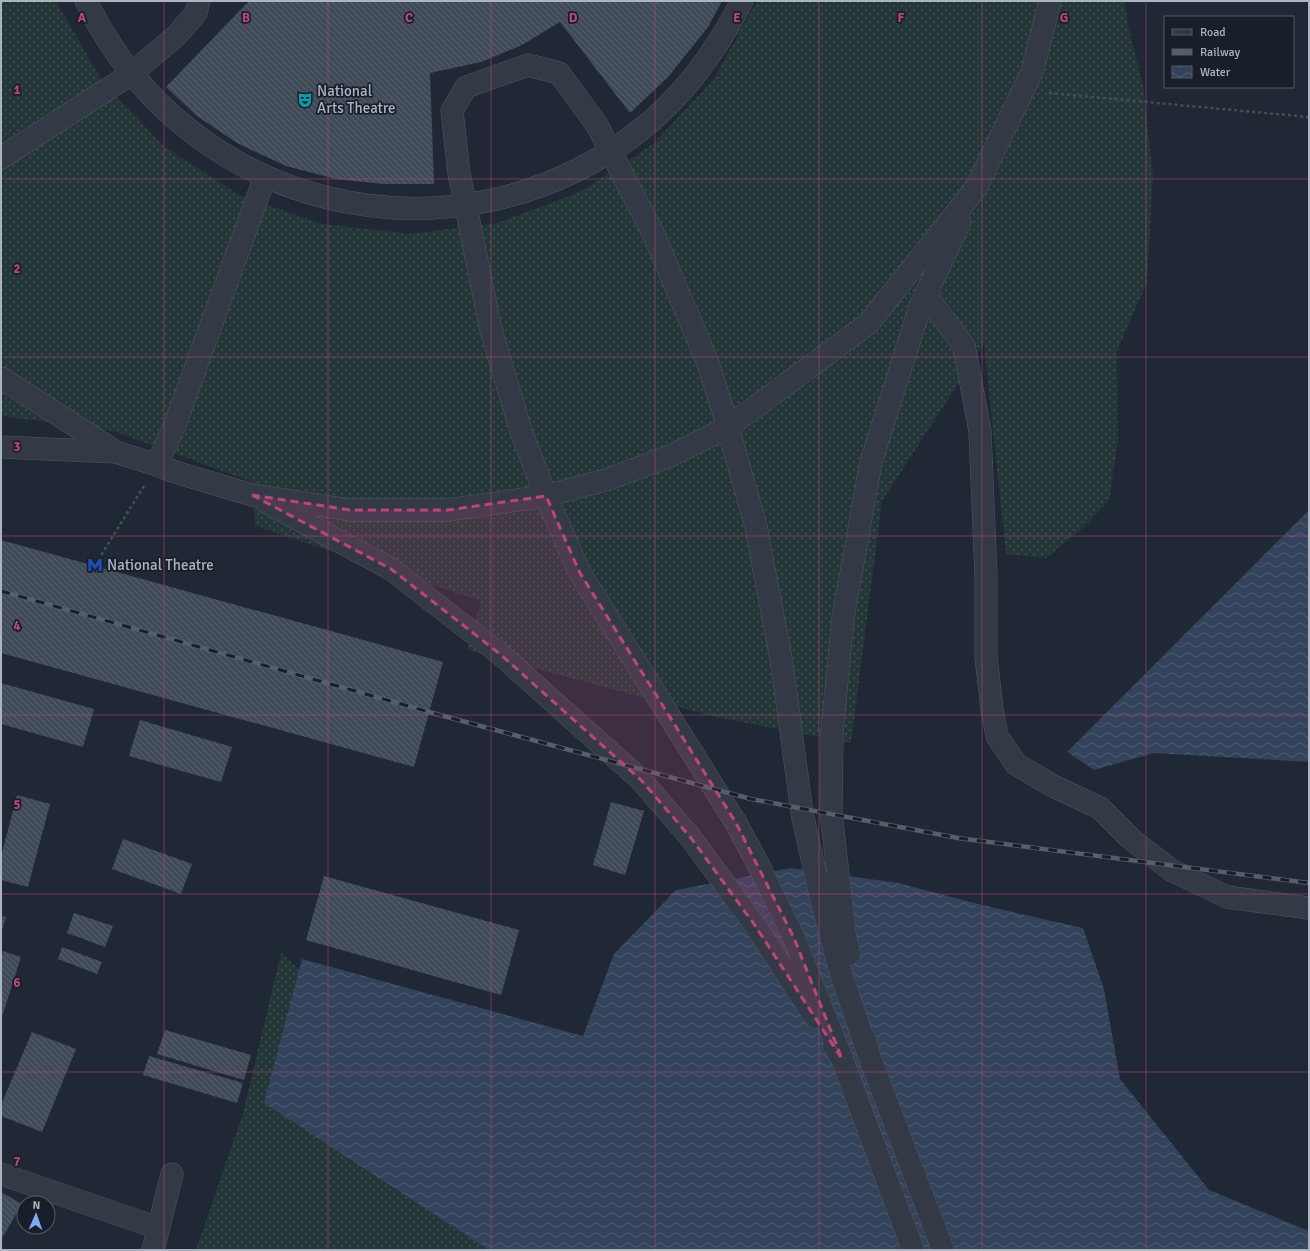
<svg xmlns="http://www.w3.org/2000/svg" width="1310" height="1251" font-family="Signika,sans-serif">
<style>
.grass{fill:url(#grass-dots)}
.water{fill:url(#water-waves)}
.building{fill:url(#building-back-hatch)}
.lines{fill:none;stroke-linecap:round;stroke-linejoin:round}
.minor-casing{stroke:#505763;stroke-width:23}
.path{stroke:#415255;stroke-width:2.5;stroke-dasharray:3 3;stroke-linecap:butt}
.minor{stroke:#333a45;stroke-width:22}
.rail-casing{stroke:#555e6c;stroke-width:4.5}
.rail{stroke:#181f29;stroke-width:3;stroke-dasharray:9;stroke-linecap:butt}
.marked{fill:#bb477a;fill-opacity:0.2;stroke:#bb477a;stroke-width:3;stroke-dasharray:8 5;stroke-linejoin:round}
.grid{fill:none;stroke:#bb477a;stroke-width:1;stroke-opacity:0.55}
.labels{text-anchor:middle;stroke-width:3.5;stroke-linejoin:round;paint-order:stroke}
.poi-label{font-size:15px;fill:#acb4c2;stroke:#181f29;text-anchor:start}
.grid-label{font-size:13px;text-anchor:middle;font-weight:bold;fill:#bb477a;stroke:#181f29;stroke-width:3.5;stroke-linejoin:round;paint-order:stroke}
</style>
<defs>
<pattern id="grass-dots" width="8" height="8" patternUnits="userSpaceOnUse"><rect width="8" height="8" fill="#243637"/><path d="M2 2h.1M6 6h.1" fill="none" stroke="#415152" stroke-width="1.8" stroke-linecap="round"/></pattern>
<pattern id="water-waves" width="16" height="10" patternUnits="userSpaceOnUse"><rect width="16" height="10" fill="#33435b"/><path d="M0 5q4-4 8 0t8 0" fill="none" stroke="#4e5c71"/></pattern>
<pattern id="building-back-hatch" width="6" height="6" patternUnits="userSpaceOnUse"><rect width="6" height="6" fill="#414a59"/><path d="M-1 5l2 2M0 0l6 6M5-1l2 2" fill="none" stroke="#5a626f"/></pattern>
</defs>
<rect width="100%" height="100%" fill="#1f2834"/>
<g class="grass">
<path d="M1 1H57L60 8 104 84 165 147 239 195 322 224 410 234 497 223 580 192 653 144 713 80 757 1H1126L1125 5 1128 25 1143 85 1153 176 1147 282 1117 351 1118 440 1109 501 1083 528 1046 558 1006 554 984 344 882 501 851 743 715 717 467 650 481 601 255 526 252 482 114 431 1 416Z"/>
<path d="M281 953 596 1250H196L243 1113Z"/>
</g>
<g class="water">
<path d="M1309 510V762L1154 753 1094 770 1067 752Z"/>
<path d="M791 868 898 883 978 904 1083 928 1104 989 1120 1079 1209 1190 1309 1231V1250H489L264 1103 302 959 583 1036 614 954 676 890Z"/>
</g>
<g class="building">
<path d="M247 1H722L708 27 668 77 630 113 560 22 522 45 481 62 430 73 434 184H384L336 179 286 166 237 143 197 116 166 87 248 2Z"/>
<path d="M1 540 443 662 414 767 1 653Z"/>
<path d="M1 683 94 709 83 747 1 724Z"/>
<path d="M140 720 232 747 221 782 129 756Z"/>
<path d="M17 795 50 804 28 887 1 880V857Z"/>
<path d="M611 802 644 811 625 875 593 865Z"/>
<path d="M123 839 192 864 181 894 112 869Z"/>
<path d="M324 876 519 930 501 995 306 940Z"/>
<path d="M74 913 113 926 105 947 67 933Z"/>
<path d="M1 916 6 917 1 933Z"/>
<path d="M62 947 102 962 97 974 58 959Z"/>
<path d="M3 951 21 957 1 1020V957Z"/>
<path d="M165 1030 251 1055 244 1080 157 1054Z"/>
<path d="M32 1032 76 1049 42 1132 1 1116V1105Z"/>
<path d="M149 1056 243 1083 237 1103 143 1075Z"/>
<path d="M1 1192 22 1204 1 1240Z"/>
</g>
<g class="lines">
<defs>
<g id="minor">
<path d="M86 1C188 211 452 274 638 132 683 97 716 52 742 1"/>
<path d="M1 158 131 74 176 36 196 13 199 1"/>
<path d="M926 295 964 346 980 431 986 576V657L992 709 997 736 1016 764 1053 786 1100 808 1131 839 1171 870 1227 897 1309 908"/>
<path d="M1 378 116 452 157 465 175 472 252 495 350 510H448L546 496 609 479 670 456 728 427 868 324 976 188 1032 72 1050 1"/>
<path d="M1 447 116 452"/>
<path d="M157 465 175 424 265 177"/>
<path d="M266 502 391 569 500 654 641 780 691 838 754 924 815 1017"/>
<path d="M849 954 845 935 831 813 832 732 843 618 871 462 920 307 960 222"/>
<path d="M865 1039 868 1053 943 1250"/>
<path d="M834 1046 842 1059 913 1250"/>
<path d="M842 1059 794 938 760 868 736 823 580 573 546 496 521 431 491 330 459 173 452 111 466 87 528 65 559 73 597 125 654 235 708 363 728 427 756 527 782 664 802 813 821 899 841 974 868 1053"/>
<path d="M1 1174 158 1228"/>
<path d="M153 1250 172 1174"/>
</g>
</defs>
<use href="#minor" class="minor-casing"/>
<g class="path">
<path d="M1049 93 1309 117"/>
<path d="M95 565 144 486"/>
</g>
<use href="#minor" class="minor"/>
<defs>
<path id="rail" d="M1 591 440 715 751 799 958 838 1309 883"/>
</defs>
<use href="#rail" class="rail-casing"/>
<use href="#rail" class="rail"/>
</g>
<path class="marked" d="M252 495 350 510H448L546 496 580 573 736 823 794 938 842 1059 754 924 691 838 641 780 500 654 391 569Z"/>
<path class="grid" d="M164 1V1250M328 1V1250M491 1V1250M655 1V1250M819 1V1250M982 1V1250M1146 1V1250M1 179H1309M1 357H1309M1 536H1309M1 715H1309M1 894H1309M1 1072H1309"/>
<defs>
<symbol id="theatre-bare" viewBox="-9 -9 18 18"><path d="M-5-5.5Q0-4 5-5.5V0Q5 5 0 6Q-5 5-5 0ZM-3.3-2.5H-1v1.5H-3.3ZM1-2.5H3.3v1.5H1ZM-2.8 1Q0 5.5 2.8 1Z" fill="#0f9aa8" stroke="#181f29" stroke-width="2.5" paint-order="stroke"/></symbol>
<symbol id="metro-bare" viewBox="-9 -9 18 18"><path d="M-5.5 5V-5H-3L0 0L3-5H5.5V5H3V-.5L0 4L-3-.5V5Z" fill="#1a4fb4" stroke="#181f29" stroke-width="2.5" paint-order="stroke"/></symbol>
</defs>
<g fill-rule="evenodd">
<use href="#theatre-bare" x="294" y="89" width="22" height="22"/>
<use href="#metro-bare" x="84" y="554" width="22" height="22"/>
</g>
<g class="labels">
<g class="poi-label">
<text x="317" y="96">National<tspan x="317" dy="17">Arts Theatre</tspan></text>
<text x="107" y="570">National Theatre</text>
</g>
</g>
<g class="grid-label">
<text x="82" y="22">A</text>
<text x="246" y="22">B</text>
<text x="409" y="22">C</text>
<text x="573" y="22">D</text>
<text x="737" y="22">E</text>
<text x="901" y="22">F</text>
<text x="1064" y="22">G</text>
<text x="17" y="94">1</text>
<text x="17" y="273">2</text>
<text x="17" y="451">3</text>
<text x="17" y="630">4</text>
<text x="17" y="809">5</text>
<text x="17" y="987">6</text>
<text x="17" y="1166">7</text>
</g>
<rect width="1310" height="1251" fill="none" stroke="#acb4c2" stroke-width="4"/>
<rect x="1164" y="16" width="130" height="72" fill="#181f29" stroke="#535b66"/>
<rect x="1172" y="29" width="20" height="6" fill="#333a45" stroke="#535b66"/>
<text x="1200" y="36" font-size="12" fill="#acb4c2">Road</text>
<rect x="1172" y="49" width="20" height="6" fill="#555e6c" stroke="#535b66"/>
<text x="1200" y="56" font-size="12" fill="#acb4c2">Railway</text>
<rect x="1172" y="66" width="20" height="12" fill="url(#water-waves)" stroke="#535b66"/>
<text x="1200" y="76" font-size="12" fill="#acb4c2">Water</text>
<g transform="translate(36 1215) rotate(2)"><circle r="19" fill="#181f29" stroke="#535b66"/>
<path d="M0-3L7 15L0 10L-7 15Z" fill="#81aaf3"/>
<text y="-6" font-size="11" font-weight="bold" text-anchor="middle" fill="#acb4c2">N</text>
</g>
</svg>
